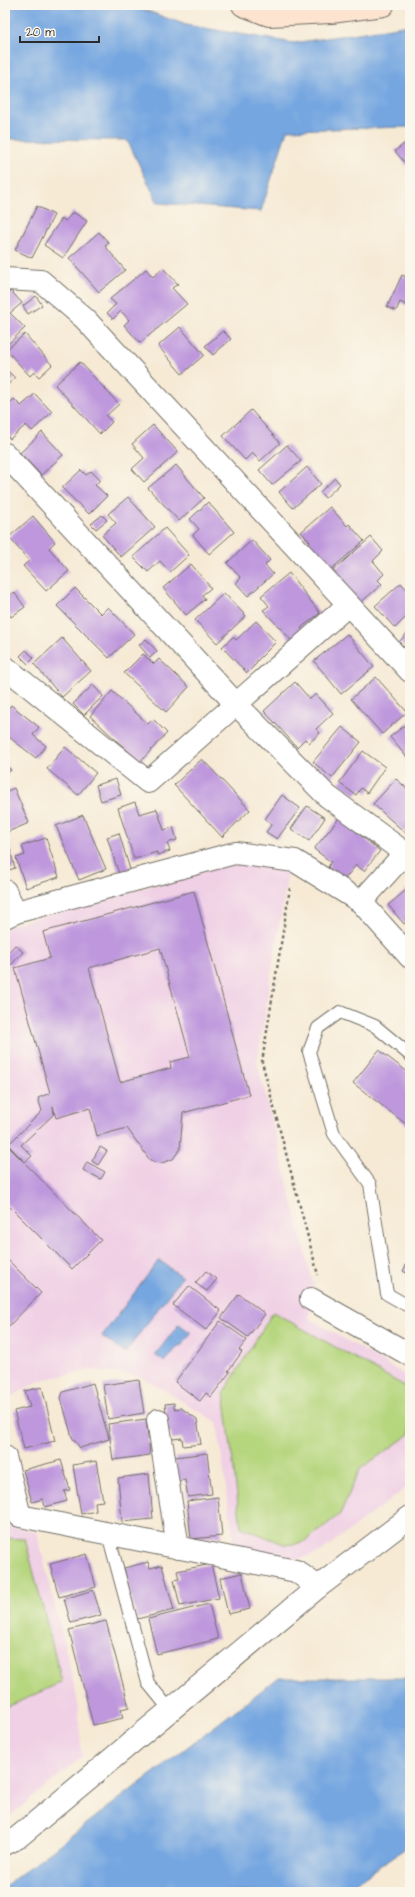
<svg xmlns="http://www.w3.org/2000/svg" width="415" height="1897" font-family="'Architects Daughter',sans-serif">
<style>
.built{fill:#f0d0e5}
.green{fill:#b6d67e;stroke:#708054}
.water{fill:#75a6e0;stroke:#506886}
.building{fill:#be97dd;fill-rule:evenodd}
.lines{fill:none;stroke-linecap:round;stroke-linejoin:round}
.lane-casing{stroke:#726e66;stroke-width:14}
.street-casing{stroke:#726e66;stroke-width:24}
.secondary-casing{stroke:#726e66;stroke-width:24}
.path{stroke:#726e66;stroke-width:2.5;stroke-dasharray:3 3;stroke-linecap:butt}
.lane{stroke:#fff;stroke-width:12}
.street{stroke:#fff;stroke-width:22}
.secondary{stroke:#fde4d1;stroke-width:22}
</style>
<rect width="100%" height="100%" fill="#fbf7ec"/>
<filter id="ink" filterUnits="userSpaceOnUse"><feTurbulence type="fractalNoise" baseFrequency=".025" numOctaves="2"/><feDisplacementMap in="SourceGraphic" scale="8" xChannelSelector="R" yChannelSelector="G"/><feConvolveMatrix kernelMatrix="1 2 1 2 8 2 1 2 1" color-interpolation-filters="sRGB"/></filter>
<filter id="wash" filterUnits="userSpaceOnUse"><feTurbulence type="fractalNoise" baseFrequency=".012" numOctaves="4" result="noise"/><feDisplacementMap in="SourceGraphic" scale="16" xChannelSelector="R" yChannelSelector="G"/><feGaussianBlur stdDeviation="0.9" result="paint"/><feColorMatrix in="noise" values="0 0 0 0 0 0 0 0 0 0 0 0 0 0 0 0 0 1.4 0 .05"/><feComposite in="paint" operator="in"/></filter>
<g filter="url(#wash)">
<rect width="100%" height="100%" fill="#f6ead5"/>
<g class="built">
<path d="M236 862 288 872 257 1062 314 1287 309 1318 410 1378V1485L319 1553 287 1562 234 1544 217 1422 140 1376 90 1370 41 1380 5 1400V929L17 923Z"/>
<path d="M5 1514 8 1526 37 1532 77 1698 82 1757 5 1820Z"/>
</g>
<g class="green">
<path d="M273 1312 410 1389V1434L360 1469 340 1514 304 1542 286 1545 241 1527 224 1392Z"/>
<path d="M5 1538 25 1539 62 1682 5 1708Z"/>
</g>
<g class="water">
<path d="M5 5H131L186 25 294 43 410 25V127L287 130 261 211 158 203 127 140 5 139Z"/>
<path d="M159 1260 182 1277 125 1353 102 1336Z"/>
<path d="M179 1324 191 1333 181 1346 179 1345 165 1362 155 1355Z"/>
<path d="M278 1678H410V1845L342 1892H5V1886Z"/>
</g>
<g id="blocks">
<g class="building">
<path d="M409 140 410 141 409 168 395 151Z"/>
<path d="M37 206 54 215 32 258 15 250Z"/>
<path d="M73 212 87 221 63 258 44 245 62 218 65 221Z"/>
<path d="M99 232 109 243 105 246 125 270 99 292 69 258Z"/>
<path d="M163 268 178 284 172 288 187 304 140 343 124 325 129 320 121 311 113 319 107 313 116 304 110 299 146 269 153 277Z"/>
<path d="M410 268V307L400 302 396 311 387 307 402 275 406 277Z"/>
<path d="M11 291 22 303 10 313 25 328 8 344 5 340V296Z"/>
<path d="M36 296 42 305 28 314 23 306Z"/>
<path d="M180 327 204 355 182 374 158 346Z"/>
<path d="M223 331 231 339 213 355 205 346Z"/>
<path d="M25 334 52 365 39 377 34 372 30 376 6 350Z"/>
<path d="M80 362 119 404 106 416 112 422 100 434 55 385Z"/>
<path d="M5 368 15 378 5 387Z"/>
<path d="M35 394 52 412 32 431 26 425 10 439 5 434V408L14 399 21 406Z"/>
<path d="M251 410 280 443 260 461 252 453 245 460 223 436Z"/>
<path d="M153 425 178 452 144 482 132 469 144 458 132 444Z"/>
<path d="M42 432 63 455 41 475 20 453Z"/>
<path d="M287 445 301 461 272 485 259 470Z"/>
<path d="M176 465 204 498 179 521 148 488Z"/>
<path d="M307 467 321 484 293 508 279 492Z"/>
<path d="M81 470 86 475 91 471 100 480 95 485 107 496 89 514 62 488Z"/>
<path d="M335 478 340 484 325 498 320 492Z"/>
<path d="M128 497 155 527 121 557 102 535 116 523 108 514Z"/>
<path d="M208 502 234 532 209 554 193 535 199 529 190 519Z"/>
<path d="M330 507 347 526 349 524 364 541 328 572 305 546 310 542 301 532Z"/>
<path d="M102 515 107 520 96 529 91 524Z"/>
<path d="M33 516 55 542 49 548 69 571 46 591 23 566 29 561 9 537Z"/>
<path d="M165 528 189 555 170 572 160 561 148 572 133 557Z"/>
<path d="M371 537 383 551 373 561 384 574 378 580 382 584 358 605 329 574Z"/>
<path d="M252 540 270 560 265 565 273 574 248 596 236 583 241 578 227 563Z"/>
<path d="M191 564 211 588 202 595 205 599 186 615 163 588Z"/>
<path d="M289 573 320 613 301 628 305 633 293 642 263 610 269 606 261 596Z"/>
<path d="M401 583 410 593V613L395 628 375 606Z"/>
<path d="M75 588 101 614 108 607 134 634 109 658 57 606Z"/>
<path d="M14 592 25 607 11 617 5 607V598Z"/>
<path d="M224 593 246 616 217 643 195 620Z"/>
<path d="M256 621 276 642 256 662 257 663 247 673 222 647 233 637 236 640Z"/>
<path d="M410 630V653L399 642Z"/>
<path d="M347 634 374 667 341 694 314 661Z"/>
<path d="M62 638 91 671 62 697 34 664Z"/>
<path d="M146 639 157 651 150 658 139 645Z"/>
<path d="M26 650 34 658 28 664 20 656Z"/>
<path d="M143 654 154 664 159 659 189 687 166 712 124 673Z"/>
<path d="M376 677 407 712 382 734 351 699Z"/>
<path d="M295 682 310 699 316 694 333 713 316 729 320 733 309 743 305 739 297 747 264 711Z"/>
<path d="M93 685 103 696 84 715 73 704Z"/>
<path d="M112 691 148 724 153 719 167 733 140 762 90 716Z"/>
<path d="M11 705 39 727 33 735 46 746 36 758 5 734V713Z"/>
<path d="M410 721V761L390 737Z"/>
<path d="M342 727 361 742 332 778 313 762Z"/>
<path d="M65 747 96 773 78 795 47 769Z"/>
<path d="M363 751 385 767 367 793 361 788 356 795 339 783Z"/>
<path d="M202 759 250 810 222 837 174 785Z"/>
<path d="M5 764 11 770 5 775Z"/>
<path d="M116 779 121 795 101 801 96 785Z"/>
<path d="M396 779 410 791V837L373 804Z"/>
<path d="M14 788 29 823 5 833V792Z"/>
<path d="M282 795 300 808 277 839 266 832 272 824 265 819Z"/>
<path d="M135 802 139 814 157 809 164 830 173 827 177 840 167 843 170 851 157 855V852L134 859 118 808Z"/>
<path d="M307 806 325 818 309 841 291 829Z"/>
<path d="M83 815 106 869 79 880 56 826Z"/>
<path d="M339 818 380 851 364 871 356 865 344 880 328 867 331 862 314 849Z"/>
<path d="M119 833 131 873 120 877 107 837Z"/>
<path d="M46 838 59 877 26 888 16 858 25 855 22 846Z"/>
<path d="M9 846 15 868 6 871 5 847Z"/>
<path d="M410 887V919L404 924 388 905Z"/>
<path d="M194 891 249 1095 183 1113 180 1149 173 1159 162 1163 154 1162 149 1159 127 1128 97 1136 90 1108 56 1118 53 1106 54 1114 21 1145 32 1156 25 1162 8 1145 42 1111 38 1098 50 1093 15 968 50 958 43 932ZM160 948 190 1057 170 1062 171 1068 120 1082 89 968Z"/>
<path d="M15 945 23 952 11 965 5 959V956Z"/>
<path d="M379 1050 410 1074V1121L407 1125 353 1083Z"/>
<path d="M5 1143 101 1240 72 1269 5 1202Z"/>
<path d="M100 1147 107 1151 98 1165 92 1161Z"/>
<path d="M87 1162 105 1172 101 1179 83 1170Z"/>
<path d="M5 1257 41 1293 5 1330Z"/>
<path d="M410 1258V1275L403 1271Z"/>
<path d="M206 1271 217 1279 207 1291 195 1283Z"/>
<path d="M189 1286 221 1311 206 1330 173 1305Z"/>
<path d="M239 1294 265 1314 248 1337 221 1318Z"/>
<path d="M220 1321 247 1340 239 1350 242 1352 228 1371 230 1372 211 1397 206 1393 200 1401 175 1382Z"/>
<path d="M139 1380 144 1413 108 1419 103 1385Z"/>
<path d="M93 1383 109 1439 80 1448 72 1437 61 1398 63 1392Z"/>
<path d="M42 1387 55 1441 24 1449 14 1411 30 1407 25 1391Z"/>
<path d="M174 1403V1409L181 1408 197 1419 201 1444 183 1446 182 1438 172 1439 171 1433 168 1430 165 1404Z"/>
<path d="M146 1419 150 1455 113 1460 108 1424Z"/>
<path d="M207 1453 212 1494 188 1497 185 1480 170 1482 176 1467 175 1457Z"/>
<path d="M61 1460 70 1490 64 1491 67 1501 45 1507 43 1499 32 1502 23 1470Z"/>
<path d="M96 1461 103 1501 95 1502 96 1511 81 1514 73 1465Z"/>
<path d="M149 1474 153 1519 122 1522 118 1478Z"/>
<path d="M218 1497 222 1536 191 1539 187 1501Z"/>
<path d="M87 1554 96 1587 59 1597 50 1564Z"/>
<path d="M148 1562 150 1568 162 1565 174 1610 137 1619 124 1568Z"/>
<path d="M211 1564 219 1598 180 1606 174 1580 179 1579 177 1571Z"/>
<path d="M242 1573 250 1609 228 1614 220 1578Z"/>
<path d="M93 1590 101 1615 71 1623 64 1599Z"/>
<path d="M209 1604 218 1639 157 1654 148 1619Z"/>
<path d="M106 1621 129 1707 121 1709 123 1718 93 1725 69 1630Z"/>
</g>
</g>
</g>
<g filter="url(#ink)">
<use href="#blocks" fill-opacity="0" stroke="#726e66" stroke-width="1"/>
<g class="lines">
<defs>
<g id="lane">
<path d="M410 1055 375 1026 340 1012 318 1028 309 1052 334 1134 370 1184 387 1294 410 1307"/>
<path d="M108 1534 148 1683 170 1710"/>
</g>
<g id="street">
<path d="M5 279 41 281 85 319 410 671"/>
<path d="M5 454 236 704 327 796 405 853 361 902"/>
<path d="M5 667 148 782 348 605"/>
<path d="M5 891 16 912"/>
<path d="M5 917 16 912 235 853 295 861 361 902 410 957"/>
<path d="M311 1299 410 1355"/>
<path d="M158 1420 178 1548"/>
<path d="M5 1457 20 1516 296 1571 318 1587"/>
<path d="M5 1844 17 1838 318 1587 410 1517"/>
</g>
<path id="secondary" d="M243 5 269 15 331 12 383 5"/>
</defs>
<use href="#lane" class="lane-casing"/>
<use href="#street" class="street-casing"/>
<use href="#secondary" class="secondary-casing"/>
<path class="path" d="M290 888 262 1062 318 1275"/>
<use href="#lane" class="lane"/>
<use href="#street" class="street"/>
<use href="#secondary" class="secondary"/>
</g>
</g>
<rect width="415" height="1897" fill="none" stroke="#fbf7ec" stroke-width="20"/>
<path d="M20 36v6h79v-6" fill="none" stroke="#2b2b2b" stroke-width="2"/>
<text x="26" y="36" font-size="12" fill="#2b2b2b" stroke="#fbf7ec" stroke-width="3" paint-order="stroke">20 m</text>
</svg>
